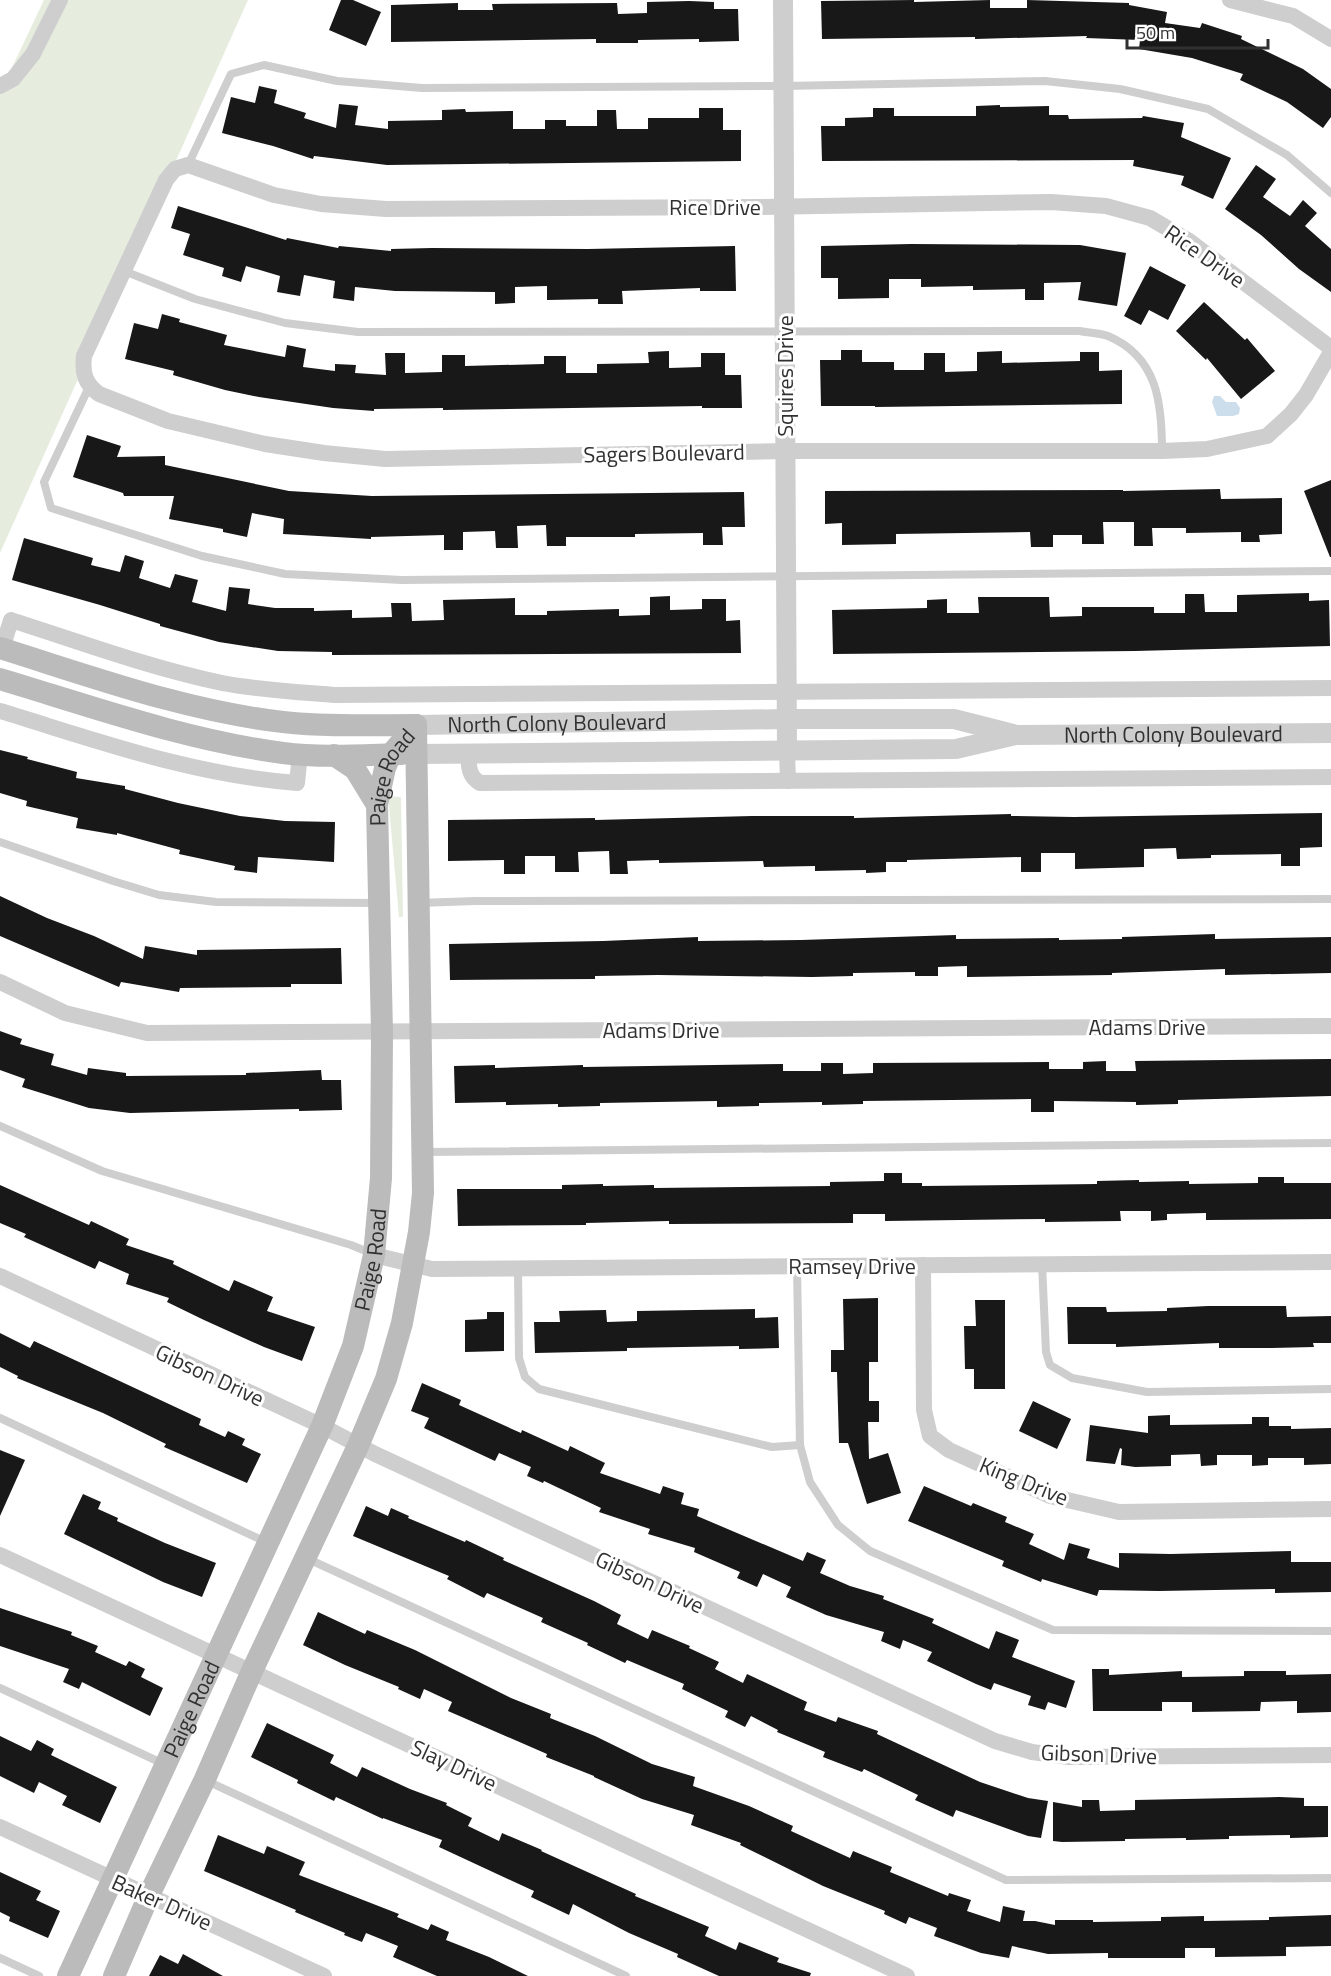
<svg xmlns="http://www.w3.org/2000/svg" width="1331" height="1976" font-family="'Titillium Web',sans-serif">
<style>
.green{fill:#e6eddf}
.water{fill:#ccddec}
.building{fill:#181818}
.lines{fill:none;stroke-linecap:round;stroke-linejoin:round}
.service{stroke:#cecece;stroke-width:8}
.minor{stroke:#cecece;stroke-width:16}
.tertiary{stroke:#cecece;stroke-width:20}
.secondary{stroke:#bbb;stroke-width:22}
.labels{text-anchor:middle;stroke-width:6;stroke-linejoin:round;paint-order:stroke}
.street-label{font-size:22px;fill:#313131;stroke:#fff}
</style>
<rect width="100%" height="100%" fill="#fff"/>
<g class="green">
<path d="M44 0H248L0 553V93Z"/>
<path d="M388 796 401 797 403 917H399Z"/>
</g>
<path class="water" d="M1214 396H1220L1226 402H1236L1240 408 1239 414 1233 416H1217L1212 402Z"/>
<g class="building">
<path d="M341 0H353L381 12 366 46 329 30Z"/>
<path d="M914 0V2L990 0V8H1027V0L1129 3V5L1167 12 1165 23 1200 28 1202 23 1242 36 1241 39 1303 69 1331 89V117L1323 128 1287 102 1240 80 1243 74 1192 58 1139 49 1140 40 1086 38 1087 36 975 39V37L822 39 821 1Z"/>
<path d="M689 1 714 2V9H738L739 41 699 42V39L638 40V43H596V39L391 42V5L458 3V10H493L492 4 617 3 618 14 647 13V2Z"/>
<path d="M259 86 277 90 274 103 306 113 304 118 336 128 339 104 358 106 355 125 388 129V121L442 120V110L465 109 466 112 513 111V129H545V120H566V126H597V110H616L617 129H648V118H699V108H723V130H741V161L387 165 314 156 313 159 273 146 222 133 231 97 255 103Z"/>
<path d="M1000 105V107L1049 106V115H1068L1069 119 1142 118 1143 116 1184 123 1181 137 1231 158 1213 199 1181 185 1184 176 1133 166 1134 160 822 161 821 126H845V118L873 117V108H894V116H976V106Z"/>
<path d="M1256 165 1276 179 1263 197 1290 216 1303 200 1317 213 1305 226 1331 249V292L1299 269 1261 235 1225 209Z"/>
<path d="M178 206 286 240 287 238 338 248 339 246 391 251V249L432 248 588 249 735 246 736 291H700V288L622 291 623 304H598V299L547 300V286L515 287V303L495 304V292L395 291 355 287 354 301 333 298 335 281 304 275 300 296 277 292 280 276 246 266 241 282 222 276 224 268 183 255 190 234 171 228Z"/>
<path d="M911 244 1080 245 1126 253 1117 306 1078 300 1081 282 1044 283V300H1025V289L973 290V286L921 287V279H889V298L838 299V278H821V246Z"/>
<path d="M1150 266 1186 285 1168 320 1149 310 1141 325 1124 316Z"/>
<path d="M1204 302 1245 340 1247 338 1275 371 1241 399 1207 358 1206 360 1176 331Z"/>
<path d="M162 314 180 319 179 322 227 335 224 345 285 357 287 345 306 349 303 367 335 371V364L356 365 355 373 386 375 385 353H405V373L442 372V355H465V366L544 364V356H566V373H597V364L649 363 648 352 669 351V368L701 367V353H725V375H741L742 408H702V406L443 410V408L374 409V411L333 408 259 397 225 390 173 375 174 371 125 359 134 323 158 329Z"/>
<path d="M841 350H862V362H894V370H924V353H945V372L977 371V352L1002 351V363L1080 361V352H1099V371L1122 370V404L875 407V406H821L820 360H841Z"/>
<path d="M87 435 121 446 117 457 165 456V465L289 491 372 496 744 492 745 527H722L723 545H703V533L635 534V537H566V546H547L546 525 517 526 518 548H496L495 531 463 532V550H444V535L371 537V539L283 534 284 519 252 513 247 537 223 532V529L169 519 174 496H124L123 493 73 477Z"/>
<path d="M1331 480V557H1330L1304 491Z"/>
<path d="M1220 489 1221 499 1282 498V534L1259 535 1260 542H1241V532L1186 533V528H1152L1153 546H1134V522H1103L1104 544H1082V535H1053V547H1031L1030 532 896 534V544L842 545V523L825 524V491L1123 490V491Z"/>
<path d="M24 538 93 558 91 565 120 572 125 555 144 561 139 578 170 588 175 574 198 580 192 602 226 611 229 587 250 589 248 604 275 608H314V611L352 610V618L392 617 391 603H411L412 621 444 620 443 600 515 598V615H547V611L619 609V616L650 615V597L670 596V610L702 609V599H726V621L740 620 741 653 332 655V652L278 651 219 642 160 626V624L100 605 12 580Z"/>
<path d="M1309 593V601L1329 600 1330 646 1135 651 833 654 832 610 927 608V600L947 599V613H979L978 597H1049L1050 617 1082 616V607H1154V613H1185V594H1204L1205 612H1237V595Z"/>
<path d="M0 750 28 757 27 759 77 772 76 778 125 786V789L178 803 240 816 285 821 335 822 334 862 258 857 257 873 234 870 235 866 179 854 180 850 117 833V835L76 828 78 818 26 806 27 801 0 793Z"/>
<path d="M1322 813V847L1300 848V866H1281V854L1211 855V858L1177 859 1176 848 1144 849V867L1075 869V853H1041V872H1021V857L907 860V862H886V872L866 873V870L815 871V866L764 867 763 861 659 863V860L627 861 628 874H610L609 851 578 852 579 872H555V856H525V874H504V860L448 861V820L595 818V820L752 816H854V818L1011 814V816L1074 817Z"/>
<path d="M0 896 47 918 94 936 143 959 145 946 197 955V950L341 948 342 984H291V987L180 988 179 992 121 982 119 987 0 936Z"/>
<path d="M1215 934V939L1331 937V973L1225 975V969L1112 973V975L967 977V966L938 967V976H915V972L853 973V976L812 977 658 975 595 976V979L450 980 449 944 603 941 698 937V941L801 940 956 935V939L1059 938V940L1122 939V937Z"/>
<path d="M0 1031 22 1039 20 1044 54 1054 51 1065 87 1075 88 1068 126 1073V1076L246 1075V1073L321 1070 322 1080H341L342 1110 299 1111V1109L130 1113 89 1108 22 1087 25 1079 0 1070Z"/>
<path d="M1331 1059V1096L1178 1100V1104L1136 1105V1102L1054 1101V1112H1031V1099L863 1101V1104L822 1105V1102L759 1103V1106L717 1107V1101L600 1103V1106L558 1107V1104L506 1105V1102L455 1103 454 1066 495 1065V1068L583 1065V1067L783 1064V1071H821V1063H843V1074L873 1073V1063L1049 1062V1069H1083V1062L1106 1061V1071H1136L1135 1061Z"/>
<path d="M884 1173H902V1183H922V1186L1097 1184V1181L1139 1180V1182L1189 1181V1184L1258 1183V1177H1284V1183H1331V1219L1206 1220V1213L1167 1214V1220L1151 1221V1211H1120L1121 1221 1045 1222V1219L885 1221V1214H853V1223L669 1224V1221L586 1223V1225L458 1226 457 1189H562V1185L603 1184V1186L654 1185V1188L830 1186V1182L884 1181Z"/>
<path d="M0 1185 89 1225 91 1221 129 1239 126 1245 174 1261 173 1264 229 1291 234 1280 273 1297 267 1311 315 1327 302 1361 264 1347 204 1320 167 1302 169 1298 126 1284 129 1274 99 1261 95 1269 24 1237 26 1234 0 1223Z"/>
<path d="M878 1298V1362H869V1401H879V1422H868L869 1459 888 1453 901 1493 867 1504 848 1443H839L837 1372H831V1350H844L843 1299Z"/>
<path d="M975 1300H1005V1389H974V1369H965L964 1326H976Z"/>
<path d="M1208 1306H1286L1287 1317 1331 1316V1343H1313L1314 1347 1272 1348H1219V1343L1116 1347V1344H1068L1067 1307H1106L1107 1312 1167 1311V1308Z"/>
<path d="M755 1309V1318L778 1317 779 1348 739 1349V1346L627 1348V1351L535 1353 534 1322H560L559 1311 606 1310 607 1322 637 1321V1311Z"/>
<path d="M487 1312H504V1351L465 1352V1320L487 1319Z"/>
<path d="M0 1333 30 1348 34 1341 201 1419 199 1425 225 1437 228 1431 245 1439 242 1445 261 1454 247 1483 164 1447 166 1444 103 1413 17 1378 18 1376 0 1367Z"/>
<path d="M422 1383 461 1400 459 1405 521 1433 522 1430 568 1451 570 1446 605 1463 600 1473 660 1494 663 1486 684 1493 681 1504 699 1509 697 1516 803 1561 807 1552 826 1560 820 1573 850 1586 884 1596 883 1599 934 1619 932 1623 989 1649 996 1631 1019 1640 1012 1657 1075 1681 1066 1708 1048 1702 1045 1710 1028 1705 1031 1696 994 1683 991 1690 976 1684 927 1661 932 1652 903 1640 900 1649 881 1641 884 1632 826 1615 786 1597 791 1587 763 1574 757 1587 737 1578 740 1572 694 1552 695 1548 648 1534 650 1529 599 1512 601 1508 544 1481 543 1483 527 1476 531 1467 499 1453 495 1461 424 1428 429 1418 411 1411Z"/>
<path d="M1033 1401 1071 1419 1057 1449 1019 1431Z"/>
<path d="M1170 1415V1425L1252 1424V1417H1269V1426H1291V1429L1331 1428V1464L1304 1465V1458H1268V1465L1252 1466V1455H1217V1465L1201 1466 1200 1454 1171 1455V1466L1135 1467 1121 1465 1122 1449 1120 1448 1115 1464 1086 1461 1090 1425 1148 1433V1416Z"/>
<path d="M0 1450 25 1460 0 1516Z"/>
<path d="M924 1486 971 1506 973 1503 1007 1517 1005 1522 1034 1534 1029 1544 1064 1560 1069 1543 1090 1549 1087 1558 1119 1568V1553L1171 1554 1291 1551V1562H1331V1592L1275 1593V1589L1159 1591 1099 1590 1097 1596 1042 1579 1041 1582 1002 1566 1004 1561 908 1521Z"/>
<path d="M83 1494 101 1502 98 1509 118 1518 117 1521 165 1543 216 1563 202 1597 163 1582 64 1534Z"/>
<path d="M366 1506 388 1516 391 1508 409 1516 408 1518 465 1542 466 1540 504 1558 503 1560 594 1601 621 1615 617 1624 648 1639 652 1630 690 1646 689 1648 719 1662 715 1669 743 1683 747 1674 807 1702 804 1710 836 1722 838 1717 878 1731 877 1734 980 1782 1028 1798 1048 1801 1041 1838 1028 1836 956 1810 953 1817 915 1800 918 1795 864 1769 862 1772 823 1757 825 1752 777 1732 778 1730 751 1716 745 1727 725 1717 728 1711 682 1689 684 1684 627 1660 625 1663 587 1645 588 1643 541 1622 543 1618 487 1593 484 1598 447 1579 449 1576 353 1536Z"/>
<path d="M0 1608 72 1632 71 1635 98 1646 95 1652 126 1666 129 1661 145 1669 141 1677 163 1688 150 1716 82 1682 79 1689 63 1682 69 1669 0 1646Z"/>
<path d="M318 1612 365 1634 367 1630 415 1650 511 1698 551 1714 550 1718 595 1736 652 1764 695 1777 693 1786 749 1806 793 1826 791 1831 850 1858 853 1851 892 1867 890 1872 948 1896 949 1893 971 1900 967 1911 1000 1922 1003 1906 1025 1911 1023 1921H1035L1055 1925V1920H1093V1922L1161 1921V1917L1204 1916V1921L1269 1920V1917L1331 1915V1946L1286 1947V1956L1215 1957V1948H1185V1958H1108V1953L1048 1954 1012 1946 1009 1958 981 1953 934 1936 937 1928 909 1917 906 1924 884 1914 885 1911 823 1886 740 1845 741 1843 691 1825 694 1815 642 1799 594 1777V1776L546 1757 547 1754 448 1711 452 1702 424 1689 420 1699 398 1689 399 1687 345 1665 303 1645Z"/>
<path d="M1092 1669H1109V1675L1182 1671V1677L1244 1676V1671H1286V1675L1331 1674V1712L1297 1713V1701L1261 1702 1260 1711 1192 1712V1702H1162V1711H1093Z"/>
<path d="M267 1723 334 1755 330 1763 357 1777 362 1767 410 1789 447 1803 446 1805 472 1818 468 1826 499 1841 502 1833 542 1850 541 1851 636 1894 635 1896 709 1927 705 1936 736 1950 739 1942 779 1958 777 1962 811 1973 810 1976H719L677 1957 678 1954 629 1933 573 1904 569 1915 531 1897 534 1891 439 1847 442 1840 383 1818V1819L336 1797 334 1801 297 1783 298 1780 251 1757Z"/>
<path d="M0 1736 31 1751 37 1740 54 1749 51 1755 117 1787 100 1823 62 1805 67 1796 39 1782 34 1793 0 1776Z"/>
<path d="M1279 1797 1304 1798V1806H1328V1837L1290 1838V1835L1229 1836V1839L1186 1840V1838L1125 1839V1841L1062 1842 1053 1841V1802L1082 1807V1800H1099L1100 1811 1135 1810V1800Z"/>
<path d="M218 1835 264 1854 267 1846 305 1862 299 1875 399 1914 397 1917 428 1930 431 1924 449 1932 446 1940 489 1957 528 1976H437L393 1957 398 1946 366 1933 362 1942 344 1935 345 1933 295 1912 296 1910 204 1871Z"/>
<path d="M0 1872 41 1891 36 1900 60 1911 48 1938 9 1921 10 1917 0 1912Z"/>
<path d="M183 1954 223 1976H149L160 1955 178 1964Z"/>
</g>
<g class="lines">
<g class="service">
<path d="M188 165 231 74 264 65 337 81 422 88 784 86 1045 81 1120 89 1208 109 1287 155 1331 193"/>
<path d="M124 271 195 299 285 323 358 332 1080 331C1089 333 1100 333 1108 336 1158 357 1162 404 1162 451"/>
<path d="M89 387 44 482 51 508 202 556 285 574 402 580 1331 571"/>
<path d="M0 842 113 881 159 895 216 902 379 903"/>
<path d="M419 903 475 901 1331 899"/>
<path d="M0 1126 102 1171 351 1245 373 1254"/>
<path d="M423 1152 1331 1143"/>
<path d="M1042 1264 1046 1352 1050 1365 1072 1378 1147 1392 1331 1389"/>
<path d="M797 1266 800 1445 810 1482 838 1525 870 1551 1053 1630 1331 1631"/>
<path d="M518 1268 519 1358 525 1377 539 1389 772 1447 800 1445"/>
<path d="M0 1418 266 1542"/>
<path d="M306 1558 1006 1880 1331 1878"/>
<path d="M0 1688 166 1765"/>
<path d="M205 1780 626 1976"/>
<path d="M0 1958 39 1976"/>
</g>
<g class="minor">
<path d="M1230 0 1293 16 1331 39"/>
<path d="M0 86 13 79 33 54 60 0"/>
<path d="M1331 348 1189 241 1150 218 1106 206 1051 202 759 207 386 209 321 204 274 195 188 165 175 169 166 180 84 356C82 373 85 384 99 394L168 421 265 444 324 453 385 459 786 451H1162L1207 449 1267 436 1291 414 1306 395 1331 352"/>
<path d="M2 649 11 620C80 642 150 668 222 683 259 690 297 692 335 695L1331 688"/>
<path d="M0 711C99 741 192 775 297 783L300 754"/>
<path d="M787 752 788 781"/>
<path d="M468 753C469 766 468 776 480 783L1331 777"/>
<path d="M0 982 65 1013 147 1033 1331 1026"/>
<path d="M374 1255 432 1269 1331 1262"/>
<path d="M923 1265 924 1410 930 1436 949 1450 1050 1496 1119 1512 1331 1509"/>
<path d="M0 1276 322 1426 375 1454 995 1741 1032 1752 1069 1757 1331 1755"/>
<path d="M0 1555 907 1976"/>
<path d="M0 1827 324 1976"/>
</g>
<g class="tertiary">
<path d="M783 0 787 752"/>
<path id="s1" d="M416 725 787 719H954L1013 734"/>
<path id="s2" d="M416 754 956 749 1016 735 1331 733"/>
</g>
<g class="secondary">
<path d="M0 648C93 677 186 711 283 722 327 727 372 725 416 725"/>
<path d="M0 679C93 707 186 740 283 753 322 758 363 755 402 754"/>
<path d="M334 755 355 769 377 805"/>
<path id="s3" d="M68 1976 322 1426 353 1346 374 1255 381 1178 382 1033 377 805 385 768 391 754 416 725"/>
<path d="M114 1976 149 1895 205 1779 252 1671 358 1446 386 1379 402 1323 419 1232 423 1193 416 725"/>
</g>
</g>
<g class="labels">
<g class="street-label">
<text x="715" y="215">Rice Drive</text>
<text transform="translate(1205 256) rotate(35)" y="8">Rice Drive</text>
<text transform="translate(785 376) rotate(-90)" y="8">Squires Drive</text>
<text transform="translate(664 453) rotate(-1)" y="8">Sagers Boulevard</text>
<text dy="8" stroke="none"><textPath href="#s1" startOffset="141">North Colony Boulevard</textPath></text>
<text dy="8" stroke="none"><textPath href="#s2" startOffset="759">North Colony Boulevard</textPath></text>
<text dy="8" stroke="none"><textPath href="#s3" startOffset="1266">Paige Road</textPath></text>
<text x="1147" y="1035">Adams Drive</text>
<text x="661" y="1038">Adams Drive</text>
<text dy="8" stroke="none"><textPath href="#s3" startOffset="780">Paige Road</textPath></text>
<text x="852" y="1274">Ramsey Drive</text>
<text transform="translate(210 1375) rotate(25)" y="8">Gibson Drive</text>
<text transform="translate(1024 1481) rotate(22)" y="8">King Drive</text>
<text transform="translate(650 1582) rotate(25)" y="8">Gibson Drive</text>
<text dy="8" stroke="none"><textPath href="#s3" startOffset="294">Paige Road</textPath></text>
<text transform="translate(1099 1754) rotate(2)" y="8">Gibson Drive</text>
<text transform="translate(454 1765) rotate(25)" y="8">Slay Drive</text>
<text transform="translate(162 1902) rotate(24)" y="8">Baker Drive</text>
</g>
</g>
<path d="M1127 39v9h141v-9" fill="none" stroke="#313131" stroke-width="3"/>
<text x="1136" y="39" font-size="18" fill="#313131" stroke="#ffffff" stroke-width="4.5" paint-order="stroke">50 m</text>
</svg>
